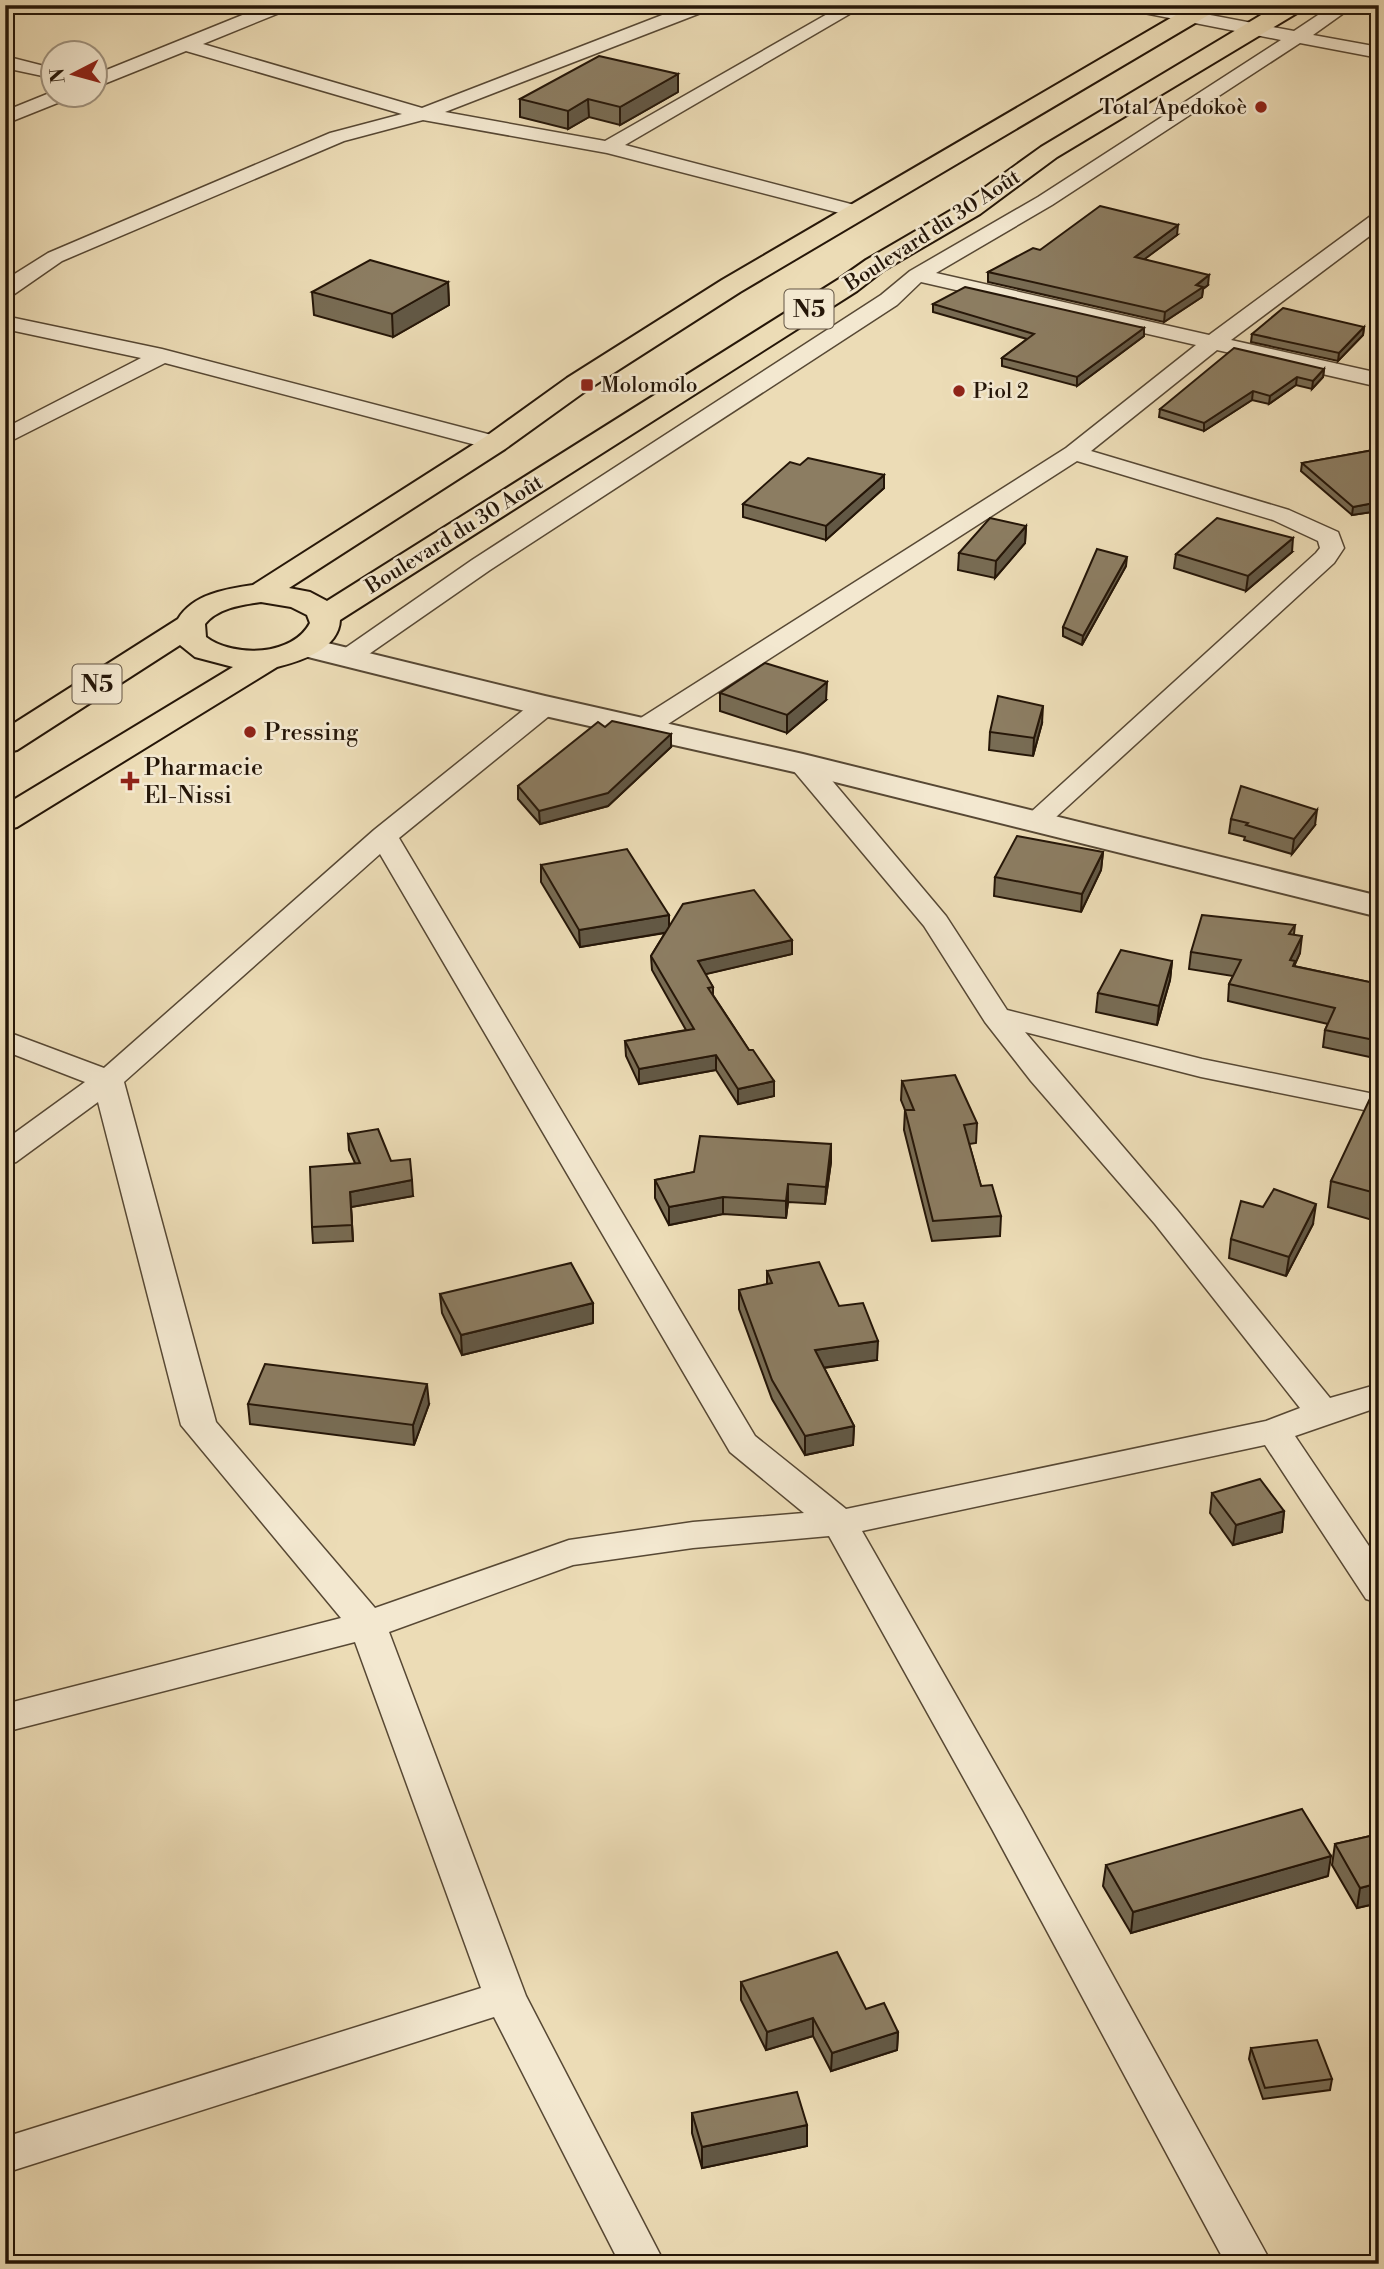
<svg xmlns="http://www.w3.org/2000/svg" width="1384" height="2269" font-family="'Libre Bodoni',serif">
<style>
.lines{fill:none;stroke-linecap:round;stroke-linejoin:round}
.minor-casing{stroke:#574834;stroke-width:3}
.tertiary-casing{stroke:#574834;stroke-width:4}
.trunk-casing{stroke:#251608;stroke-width:4}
.minor{fill:#f3e8d0;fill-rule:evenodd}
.tertiary{fill:#f3e8d0;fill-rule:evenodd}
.trunk{fill:#ecdcb6;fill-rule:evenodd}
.wall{fill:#786c54;stroke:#251608;stroke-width:2}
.shaded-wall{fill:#625845;stroke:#251608;stroke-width:2}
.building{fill:#8c7d62;stroke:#251608;stroke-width:2}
.poi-dot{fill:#8f2418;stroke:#f3e8d0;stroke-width:2.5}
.labels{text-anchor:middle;stroke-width:5;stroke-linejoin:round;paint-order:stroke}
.far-poi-label{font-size:21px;fill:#251608;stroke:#f3e8d0;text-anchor:start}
.far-street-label{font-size:21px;fill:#251608;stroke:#f3e8d0}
.shield{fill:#f3e8d0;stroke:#635544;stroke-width:2}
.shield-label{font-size:23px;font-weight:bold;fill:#251608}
.poi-label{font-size:24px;fill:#251608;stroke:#f3e8d0;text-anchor:start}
</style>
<rect width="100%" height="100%" fill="#ecdcb6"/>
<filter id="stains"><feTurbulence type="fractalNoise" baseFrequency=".00286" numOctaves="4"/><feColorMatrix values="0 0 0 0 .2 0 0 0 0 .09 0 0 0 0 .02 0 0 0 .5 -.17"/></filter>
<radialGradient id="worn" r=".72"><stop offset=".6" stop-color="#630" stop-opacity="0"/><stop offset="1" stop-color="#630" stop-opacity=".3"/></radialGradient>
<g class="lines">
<defs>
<g id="minor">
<path d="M267 5H292L289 9 203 44 422 108 688 5H714L711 9 445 112 605 141 843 5H865L625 145 866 208 869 212 866 216 859 218 607 153 423 120 344 141 62 261 13 295 5 296V280L48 253 330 133 402 114 186 51 94 88V75Z"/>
<path d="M1120 5H1158L1294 31 1333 5H1355L1313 35 1379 47V58L1300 43 1052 205 936 273 1209 335 1372 215 1379 213V229L1231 340 1379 373V387L1217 350 1091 451 1289 510 1338 532 1344 548 1334 563 1044 828 1034 830 1024 828 1020 822 1316 553 1320 548 1318 541 1273 520 1077 461 654 733 645 735 636 733 632 727 636 721 1066 448 1196 345 921 282 897 305 490 570 356 663 347 666 338 663 334 658 338 653 472 560 881 295 910 271 1038 197 1281 40 1129 10Z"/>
<path d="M5 56 52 68V78L5 68Z"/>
<path d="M52 92V94H72L70 98 5 124V111Z"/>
<path d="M5 316 162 349 503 438 507 443 503 448 495 450 165 363 5 444V428L141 358 5 329Z"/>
<path d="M545 698 554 700 558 706 554 712 399 838 755 1436 846 1509 1266 1421 1300 1408 1155 1224 1031 1081 985 1022 924 926 793 770 789 764 793 758 803 756 813 758 946 916 1007 1010 1202 1059 1379 1095V1113L1201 1077 1025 1032 1177 1210 1330 1398 1379 1384V1407L1295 1436 1379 1561V1603L1366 1599 1265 1445 862 1531 1022 1811 1272 2264H1226L992 1829 829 1536 693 1548 573 1565 389 1632 526 1996 665 2264H620L494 2017 5 2173V2137L481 1988 355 1642 5 1732V1704L341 1618 181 1425 98 1102 16 1162 5 1165V1140L85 1082 5 1051V1031L104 1068 374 830 536 700ZM380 854 730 1452 804 1513 693 1522 569 1540 375 1608 216 1422 124 1082Z"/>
</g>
<path id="tertiary" d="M307 638 545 696 803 754 1379 896V917L803 774 545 716 296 654 291 647 296 640Z"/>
<path id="trunk" d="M1193 5H1220L1217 10 740 292 587 390 505 449 289 588 310 592 327 601 839 279 866 260 962 204 1041 147 1278 5H1305L1302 10 1057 157 980 214 884 270 857 291 340 620C339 649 301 661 277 667L17 827 5 830V805L233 667 195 657 180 645 17 750 5 753V729L178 619C193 594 226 589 253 585L485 437 567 378 722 280ZM261 602 291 607 307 615 310 623C293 656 234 658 206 637L205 624C218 608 241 605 261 602Z"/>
</defs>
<use href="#minor" class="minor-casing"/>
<use href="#tertiary" class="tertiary-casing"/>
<use href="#trunk" class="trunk-casing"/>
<use href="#minor" class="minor"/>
<use href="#tertiary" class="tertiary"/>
<use href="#trunk" class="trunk"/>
</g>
<g class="wall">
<path d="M678 92 620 125 589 117 568 129 520 117V99Z"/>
<path d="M1177 235 1144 259 1208 285 1203 289 1202 297 1164 322 988 282V272L1040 250Z"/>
<path d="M448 282 449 305 393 337 314 315 312 292Z"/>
<path d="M933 304 1144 328V336L1077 386 1002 366V358L1027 339 933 312Z"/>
<path d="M1364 327 1363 335 1338 361 1251 342 1252 334Z"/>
<path d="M1324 369 1323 377 1312 389 1296 385 1269 404 1252 400 1204 431 1159 417 1160 409Z"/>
<path d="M1379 449V511L1352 515 1301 471 1302 463Z"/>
<path d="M800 465 884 475V488L826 540 743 517V504Z"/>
<path d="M1026 526 1025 543 995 578 958 570 959 553Z"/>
<path d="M1292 552 1246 591 1174 568 1176 554Z"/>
<path d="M1126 566 1082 645 1063 636V627Z"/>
<path d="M720 693 826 700 787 733 720 711Z"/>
<path d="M1042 723 1033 756 989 750 990 732Z"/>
<path d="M605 727 671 747 608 806 540 824 518 799V786Z"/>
<path d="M1231 819 1315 825 1292 854 1244 840 1245 837 1229 833Z"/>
<path d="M1103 852 1101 870 1081 912 994 896 995 877Z"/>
<path d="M541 865 669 915V927L792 940V954L705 974 713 987V995L749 1050 774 1081V1096L738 1104 716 1070 639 1084 626 1056 625 1041 686 1030 652 970 651 956 665 933 580 947 541 882Z"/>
<path d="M1295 925 1294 934 1300 953 1294 966 1379 984V1059L1323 1047 1325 1030 1328 1024 1228 1001 1229 984 1233 976 1189 969 1191 952Z"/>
<path d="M1172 961 1170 980 1157 1025 1096 1012 1098 993Z"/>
<path d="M902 1081 977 1123 976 1143 969 1144 981 1186 1001 1216 1000 1236 932 1241 904 1130 905 1110 901 1100Z"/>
<path d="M1379 1089V1222L1328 1207 1331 1181Z"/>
<path d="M348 1134 391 1161 413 1196 351 1207 353 1241 313 1243 312 1227 355 1163 349 1150Z"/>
<path d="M831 1144V1162L825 1204 788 1202 786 1218 723 1214 669 1225 655 1198V1180Z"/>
<path d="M1263 1207 1313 1224 1286 1276 1229 1258 1231 1239Z"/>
<path d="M767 1271 839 1306 877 1360 824 1368 854 1426 853 1445 805 1455 772 1399 739 1309V1290L767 1285Z"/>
<path d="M440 1294 593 1323 462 1355 442 1313Z"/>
<path d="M248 1404H429L414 1445 250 1424Z"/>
<path d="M1212 1493 1284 1511 1282 1532 1233 1545 1210 1513Z"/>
<path d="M1379 1834V1903L1357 1908 1332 1865 1335 1844Z"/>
<path d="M1106 1865 1328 1876 1131 1933 1103 1886Z"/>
<path d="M741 1982 866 2009 898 2032 897 2050 831 2071 813 2036 766 2050 741 2000Z"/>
<path d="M1251 2048 1332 2079 1330 2090 1263 2099 1249 2059Z"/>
<path d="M692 2113 807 2125V2146L702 2168 692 2133Z"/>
</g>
<g class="shaded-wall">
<path d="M5 72H8L9 82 5 84Z"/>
<path d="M678 74V92L620 125V107Z"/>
<path d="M588 99 589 117 568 129V111Z"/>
<path d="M9 183 10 194 5 195V184Z"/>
<path d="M1178 225 1177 235 1134 267 1135 257Z"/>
<path d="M1209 275 1208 285 1203 289 1202 297 1164 322 1165 312Z"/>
<path d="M448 282 449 305 393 337 392 314Z"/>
<path d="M1364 327 1363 335 1338 361 1339 353Z"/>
<path d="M1144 328V336L1077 386V377Z"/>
<path d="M1324 369 1323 377 1312 389 1313 381Z"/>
<path d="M1297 377 1296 385 1269 404 1270 396Z"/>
<path d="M1253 391 1252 400 1204 431V423Z"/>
<path d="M884 475V488L826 540V526Z"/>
<path d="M1379 502V511L1352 515 1353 507Z"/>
<path d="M1026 526 1025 543 995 578 996 561Z"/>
<path d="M1293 538 1292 552 1246 591 1248 576Z"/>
<path d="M1127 557 1126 566 1082 645 1083 636Z"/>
<path d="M827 682 826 700 787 733V715Z"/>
<path d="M1043 706 1042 723 1033 756 1034 738Z"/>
<path d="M671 734V747L608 806 540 824 539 811Z"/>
<path d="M1317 810 1315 825 1292 854 1294 839Z"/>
<path d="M1103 852 1101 870 1081 912 1082 894Z"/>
<path d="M669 915V932L580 947 579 930Z"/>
<path d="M1302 936 1300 953 1295 964 1293 978 1290 960Z"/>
<path d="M792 940V954L698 976V961Z"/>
<path d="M1172 961 1170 980 1157 1025 1159 1006Z"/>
<path d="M716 1055V1070L639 1084V1069Z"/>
<path d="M774 1081V1096L738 1104V1089Z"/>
<path d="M831 1144V1162L825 1204 826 1187Z"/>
<path d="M412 1180 413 1196 351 1207 353 1241 350 1192Z"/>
<path d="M788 1184V1202L786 1218V1201Z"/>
<path d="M723 1197V1214L669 1225V1207Z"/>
<path d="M1316 1204 1313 1224 1286 1276 1289 1257Z"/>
<path d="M593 1303V1323L462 1355 461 1335Z"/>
<path d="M878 1341 877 1360 814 1369 815 1350Z"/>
<path d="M427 1384 429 1404 414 1445 413 1425Z"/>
<path d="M854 1426 853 1445 805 1455V1436Z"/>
<path d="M1284 1511 1282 1532 1233 1545 1236 1525Z"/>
<path d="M1331 1856 1328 1876 1131 1933 1133 1912Z"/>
<path d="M1379 1883V1903L1357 1908 1360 1888Z"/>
<path d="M813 2018V2036L766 2050 767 2032Z"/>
<path d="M898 2032 897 2050 831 2071 832 2053Z"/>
<path d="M807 2125V2146L702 2168V2147Z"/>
</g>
<g class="building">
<path d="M599 56 678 74 620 107 588 99 568 111 520 99Z"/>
<path d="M1100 206 1178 225 1135 257 1209 275 1196 285 1203 287 1165 312 988 272 1033 248 1040 250Z"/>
<path d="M370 260 448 282 392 314 312 292Z"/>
<path d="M965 287 1144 328 1077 377 1002 358 1034 334 933 304Z"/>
<path d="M1283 308 1364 327 1339 353 1252 334Z"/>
<path d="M1234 348 1324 369 1313 381 1297 377 1270 396 1253 391 1204 423 1160 409Z"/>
<path d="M1379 449V502L1353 507 1302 463Z"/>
<path d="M808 458 884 475 826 526 743 504 790 462 800 465Z"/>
<path d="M990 518 1026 526 996 561 959 553Z"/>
<path d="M1217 518 1293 538 1248 576 1176 554Z"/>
<path d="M1097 549 1127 557 1083 636 1063 627Z"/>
<path d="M765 663 827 682 787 715 720 693Z"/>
<path d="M998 696 1043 706 1034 738 990 732Z"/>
<path d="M612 721 671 734 608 793 539 811 518 786 598 722 605 727Z"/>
<path d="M1241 786 1317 810 1294 839 1246 825 1248 823 1231 819Z"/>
<path d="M1017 836 1103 852 1082 894 995 877Z"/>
<path d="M627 849 669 915 579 930 541 865Z"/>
<path d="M754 890 792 940 698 961 713 987 708 988 749 1050H753L774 1081 738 1089 716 1055 639 1069 625 1041 694 1029 651 956 683 904Z"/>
<path d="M1202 915 1295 925 1289 934 1302 936 1290 960 1295 961 1293 966 1379 984V1041L1325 1030 1335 1008 1229 984 1241 960 1191 952Z"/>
<path d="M1121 950 1172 961 1159 1006 1098 993Z"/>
<path d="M955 1075 977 1123 964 1125 981 1186 992 1185 1001 1216 933 1221 905 1110H914L902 1081Z"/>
<path d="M1375 1088 1379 1089V1194L1331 1181Z"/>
<path d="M378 1129 391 1161 410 1159 412 1180 350 1192 352 1225 312 1227 310 1167 360 1163 348 1134Z"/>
<path d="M700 1136 831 1144 826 1187 788 1184 786 1201 723 1197 669 1207 655 1180 694 1172Z"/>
<path d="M1274 1189 1316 1204 1289 1257 1231 1239 1241 1201 1263 1207Z"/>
<path d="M819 1262 839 1306 863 1303 878 1341 815 1350 854 1426 805 1436 772 1380 739 1290 772 1283 767 1271Z"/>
<path d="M571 1263 593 1303 461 1335 440 1294Z"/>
<path d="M265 1364 427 1384 413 1425 248 1404Z"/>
<path d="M1260 1479 1284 1511 1236 1525 1212 1493Z"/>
<path d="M1302 1809 1331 1856 1133 1912 1106 1865Z"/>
<path d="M1379 1834V1883L1360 1888 1335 1844Z"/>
<path d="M837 1952 866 2009 884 2003 898 2032 832 2053 813 2018 767 2032 741 1982Z"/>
<path d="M1317 2040 1332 2079 1265 2088 1251 2048Z"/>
<path d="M797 2092 807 2125 702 2147 692 2113Z"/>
</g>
<g class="poi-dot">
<circle cx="1261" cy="107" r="7"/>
<rect x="580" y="378" width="14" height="14" rx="3.5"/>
<circle cx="959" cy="391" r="7"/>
<circle cx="250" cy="732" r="7"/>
<path d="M126.5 770.5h7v7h7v7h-7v7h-7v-7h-7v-7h7z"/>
</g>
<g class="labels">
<g class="far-poi-label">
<text x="1247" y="114" text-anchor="end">Total Apedokoè</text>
<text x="601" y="392">Molomolo</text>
<text x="973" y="398">Piol 2</text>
</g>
<g class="far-street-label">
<text transform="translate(932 230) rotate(-33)" y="7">Boulevard du 30 Août</text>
<text transform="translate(454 534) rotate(-32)" y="7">Boulevard du 30 Août</text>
</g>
<g class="shield">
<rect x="784.5" y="289.5" width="49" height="39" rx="5"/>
<rect x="72.5" y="664.5" width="49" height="39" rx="5"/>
</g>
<g class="shield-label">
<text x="809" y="317">N5</text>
<text x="97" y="692">N5</text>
</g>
<g class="poi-label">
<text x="264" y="740">Pressing</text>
<text x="144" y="775">Pharmacie<tspan x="144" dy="28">El-Nissi</tspan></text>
</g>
</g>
<rect width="1384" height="2269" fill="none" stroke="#ecdcb6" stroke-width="28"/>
<rect x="7" y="7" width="1370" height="2255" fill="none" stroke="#251608" stroke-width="3.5"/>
<rect x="14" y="14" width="1356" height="2241" fill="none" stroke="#251608" stroke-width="2"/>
<g transform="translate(74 74) rotate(264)"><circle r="33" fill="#f3e8d0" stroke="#a19480" stroke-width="2"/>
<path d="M0-5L12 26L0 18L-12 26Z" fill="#8f2418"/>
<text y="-10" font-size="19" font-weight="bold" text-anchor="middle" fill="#251608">N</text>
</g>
<rect width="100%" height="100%" filter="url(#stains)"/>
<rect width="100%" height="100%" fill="url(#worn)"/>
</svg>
